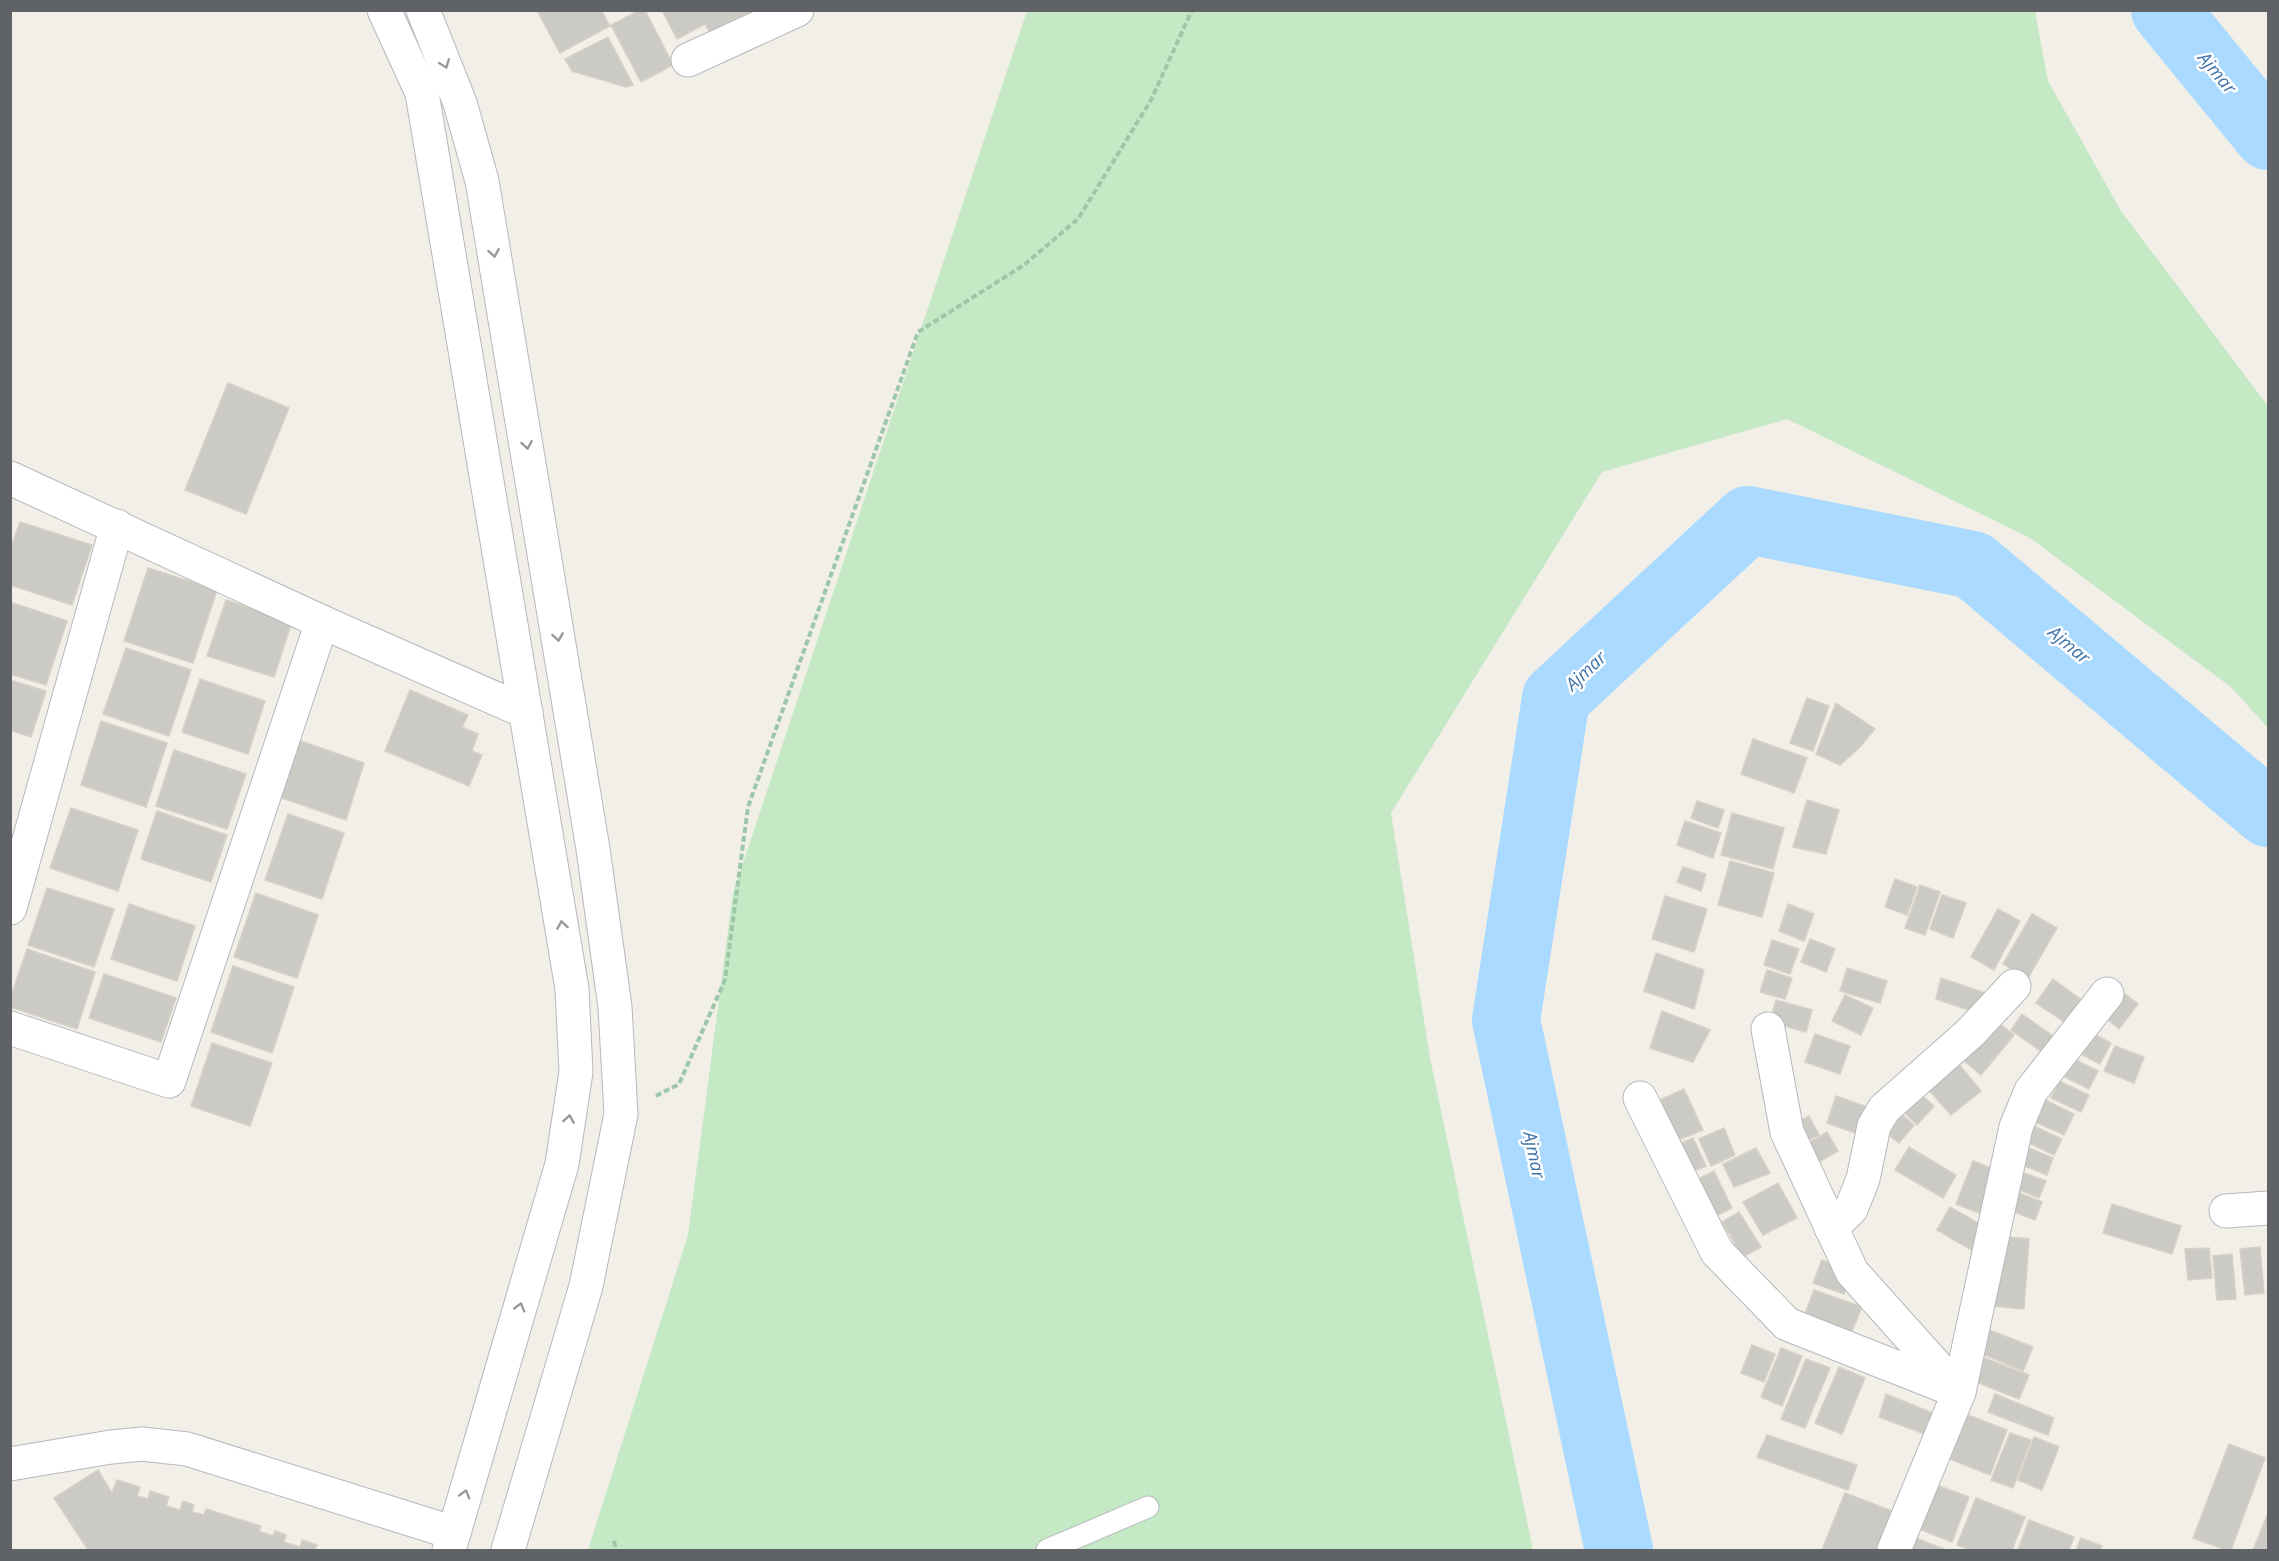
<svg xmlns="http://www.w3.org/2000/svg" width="2279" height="1561" font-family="'Open Sans',sans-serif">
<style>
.green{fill:#c5e8c5}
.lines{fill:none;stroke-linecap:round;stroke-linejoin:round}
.river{stroke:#aadaff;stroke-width:68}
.building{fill:#cccac5;stroke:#d6d1c6;stroke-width:1.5}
.service-casing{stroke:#b5b8bc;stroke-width:23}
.minor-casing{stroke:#b5b8bc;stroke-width:35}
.tertiary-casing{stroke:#b5b8bc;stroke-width:35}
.path{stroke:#9cc7a9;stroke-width:4;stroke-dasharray:6 3;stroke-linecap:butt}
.service{stroke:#fff;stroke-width:21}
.minor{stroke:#fff;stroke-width:33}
.tertiary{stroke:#fff;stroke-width:33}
.oneway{stroke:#979a9d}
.labels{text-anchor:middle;stroke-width:5;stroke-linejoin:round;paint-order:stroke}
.water-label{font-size:18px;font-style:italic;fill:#4174aa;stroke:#fff}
</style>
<rect width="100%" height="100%" fill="#f1efe8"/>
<path class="green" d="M1027 11H2035L2048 81 2121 211 2268 406V728L2231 687 2030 538 1787 419 1602 472 1391 813 1430 1058 1533 1550H588L688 1235 733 893Z"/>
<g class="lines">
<g class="river">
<path d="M2165 10 2268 136"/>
<path d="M1619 1550 1506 1020 1556 698 1748 520 1973 565 2268 813"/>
</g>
</g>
<g class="building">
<path d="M537 10H601L610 26 560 53Z"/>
<path d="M640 10H645L673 65 641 82 611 25Z"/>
<path d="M662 10H754L737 19 714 40 705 24 677 39Z"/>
<path d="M608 37 633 85 626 87 572 71 565 59Z"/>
<path d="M228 383 289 408 246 514 185 490Z"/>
<path d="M20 522 92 545 72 605 10 585V550Z"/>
<path d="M148 568 217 590 193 663 124 641Z"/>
<path d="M226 600 292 622 274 677 207 656Z"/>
<path d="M10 602 67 621 46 685 10 674Z"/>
<path d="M126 648 191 670 169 736 103 714Z"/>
<path d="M200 679 265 701 248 754 182 732Z"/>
<path d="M10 680 46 691 31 737 10 730Z"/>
<path d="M410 690 468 715 462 727 478 734 472 751 482 755 469 786 385 751Z"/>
<path d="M1807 698 1829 706 1813 751 1790 743Z"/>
<path d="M1836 703 1875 729 1860 747 1840 765 1816 754Z"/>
<path d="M101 721 167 743 146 807 81 785Z"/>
<path d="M1753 739 1807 758 1794 793 1741 774Z"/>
<path d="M298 740 364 763 346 820 279 797Z"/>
<path d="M174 750 246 774 227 829 156 806Z"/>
<path d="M1807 800 1839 810 1826 854 1793 847Z"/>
<path d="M1697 801 1724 810 1718 828 1691 818Z"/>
<path d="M71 808 138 830 118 891 50 868Z"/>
<path d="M157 811 227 835 211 882 141 859Z"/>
<path d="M1732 813 1784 828 1773 869 1721 855Z"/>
<path d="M288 814 344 833 322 899 265 880Z"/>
<path d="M1685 821 1721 833 1713 858 1677 845Z"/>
<path d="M1730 861 1774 873 1762 917 1718 905Z"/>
<path d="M1683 867 1706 874 1701 891 1677 882Z"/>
<path d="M1895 879 1917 887 1907 915 1885 907Z"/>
<path d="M1920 885 1940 892 1925 935 1905 928Z"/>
<path d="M47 888 114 909 94 967 28 945Z"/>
<path d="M256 893 318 915 297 978 234 957Z"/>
<path d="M1942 895 1966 903 1953 938 1930 929Z"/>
<path d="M1665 896 1707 909 1694 952 1652 939Z"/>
<path d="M129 904 195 926 177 981 111 959Z"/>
<path d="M1788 904 1814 914 1804 941 1779 931Z"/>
<path d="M1998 909 2020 921 1994 970 1971 957Z"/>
<path d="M2032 914 2057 928 2028 978 2003 964Z"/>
<path d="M1810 939 1835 949 1826 972 1801 962Z"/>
<path d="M1772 940 1799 949 1790 974 1764 965Z"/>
<path d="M27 949 95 972 77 1029 10 1007V999Z"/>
<path d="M1656 953 1704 970 1694 1009 1644 991Z"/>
<path d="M233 966 294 987 272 1053 211 1032Z"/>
<path d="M1847 968 1887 981 1880 1003 1840 991Z"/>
<path d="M1767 970 1792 978 1785 999 1760 992Z"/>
<path d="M104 974 176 998 161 1042 89 1018Z"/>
<path d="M1941 978 1988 994 1981 1014 1936 999Z"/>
<path d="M2053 979 2091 1007 2075 1029 2036 1003Z"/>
<path d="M2120 990 2138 1004 2119 1029 2101 1014Z"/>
<path d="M1845 995 1873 1008 1861 1035 1832 1021Z"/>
<path d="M1776 1000 1812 1010 1806 1032 1770 1022Z"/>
<path d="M1662 1011 1710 1030 1693 1062 1650 1048Z"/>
<path d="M2022 1014 2053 1036 2042 1052 2011 1030Z"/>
<path d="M1990 1016 2014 1035 1981 1075 1958 1056Z"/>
<path d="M2086 1030 2111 1043 2100 1064 2075 1051Z"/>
<path d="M1815 1034 1850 1046 1840 1074 1805 1062Z"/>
<path d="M212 1043 272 1063 250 1126 191 1106Z"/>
<path d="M2115 1046 2144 1057 2134 1083 2104 1071Z"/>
<path d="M2068 1056 2098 1071 2089 1089 2059 1074Z"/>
<path d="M1958 1063 1981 1091 1951 1115 1927 1088Z"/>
<path d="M2059 1081 2089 1095 2081 1112 2051 1098Z"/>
<path d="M1684 1089 1703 1130 1666 1145 1649 1105Z"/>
<path d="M1919 1093 1934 1106 1917 1125 1903 1111Z"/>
<path d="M1836 1096 1870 1108 1861 1135 1827 1123Z"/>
<path d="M2043 1099 2074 1114 2064 1135 2033 1121Z"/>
<path d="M1901 1114 1914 1125 1899 1143 1885 1132Z"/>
<path d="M1809 1116 1819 1135 1798 1145 1788 1126Z"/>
<path d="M2034 1126 2062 1139 2054 1155 2027 1142Z"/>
<path d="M1724 1128 1735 1155 1711 1166 1699 1139Z"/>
<path d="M1827 1132 1838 1151 1812 1166 1801 1147Z"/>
<path d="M1693 1138 1706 1166 1684 1175 1672 1147Z"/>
<path d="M2022 1145 2053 1158 2047 1175 2015 1162Z"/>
<path d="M1909 1147 1956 1175 1943 1198 1895 1170Z"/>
<path d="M1756 1148 1770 1173 1734 1187 1723 1164Z"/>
<path d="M1973 1161 2004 1173 1987 1216 1956 1204Z"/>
<path d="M2017 1170 2046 1181 2039 1198 2011 1186Z"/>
<path d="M1714 1171 1732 1208 1710 1219 1692 1182Z"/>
<path d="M1778 1183 1797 1218 1763 1235 1743 1202Z"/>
<path d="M2012 1190 2042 1202 2035 1220 2005 1208Z"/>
<path d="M2112 1204 2181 1226 2172 1254 2103 1233Z"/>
<path d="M1950 1207 1987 1228 1973 1251 1937 1230Z"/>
<path d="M1739 1212 1761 1247 1743 1257 1722 1222Z"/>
<path d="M1998 1236 2029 1239 2024 1309 1993 1306Z"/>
<path d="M2260 1247 2264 1293 2245 1295 2240 1249Z"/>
<path d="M2209 1248 2212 1278 2188 1280 2185 1249Z"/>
<path d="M2232 1254 2236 1299 2217 1300 2213 1256Z"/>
<path d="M1822 1260 1852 1272 1844 1294 1813 1283Z"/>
<path d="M1814 1290 1862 1307 1850 1336 1803 1319Z"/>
<path d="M1989 1330 2033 1347 2023 1371 1980 1353Z"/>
<path d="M1752 1345 1775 1354 1764 1382 1741 1373Z"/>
<path d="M1781 1348 1802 1356 1782 1406 1761 1397Z"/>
<path d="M1979 1356 2029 1375 2019 1399 1969 1379Z"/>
<path d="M1806 1359 1830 1368 1805 1428 1781 1419Z"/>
<path d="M1839 1367 1865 1378 1842 1434 1815 1423Z"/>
<path d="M1886 1394 1935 1414 1927 1435 1879 1417Z"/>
<path d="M1995 1394 2054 1418 2048 1435 1988 1412Z"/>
<path d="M1968 1415 2007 1430 1990 1475 1950 1459Z"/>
<path d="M2010 1433 2031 1440 2013 1488 1991 1480Z"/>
<path d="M1767 1435 1857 1465 1848 1490 1757 1457Z"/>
<path d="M2034 1437 2059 1447 2042 1490 2018 1480Z"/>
<path d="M2229 1444 2265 1458 2231 1550H2226L2193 1538Z"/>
<path d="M98 1470 112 1493 117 1480 140 1487 137 1496 148 1499 150 1491 169 1497 166 1506 180 1510 183 1501 194 1505 192 1512 204 1515 206 1509 261 1526 259 1531 273 1536 275 1531 286 1535 284 1542 300 1547 302 1540 317 1545 315 1549 319 1550H88L54 1498Z"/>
<path d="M1934 1484 1969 1497 1952 1542 1917 1528Z"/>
<path d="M1845 1493 1892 1511 1877 1550H1822Z"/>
<path d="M1976 1498 2025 1517 2012 1550H1971L1957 1545Z"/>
<path d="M2268 1513V1550H2253Z"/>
<path d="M2029 1520 2074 1537 2069 1550H2018Z"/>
<path d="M1911 1536 1944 1549V1550H1906Z"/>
<path d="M2081 1538 2102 1546 2100 1550H2076Z"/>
</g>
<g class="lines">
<defs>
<path id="service" d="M1047 1550 1148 1507"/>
<g id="minor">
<path d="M688 60 797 10"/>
<path d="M10 478 322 622 169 1081 10 1028"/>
<path d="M322 622 526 712"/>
<path d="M10 908 117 526"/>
<path d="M1768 1029 1787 1132 1852 1272 1954 1386"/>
<path d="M1640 1098 1717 1252 1787 1324 1959 1392 1894 1550"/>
<path d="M2226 1211 2268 1208"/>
<path d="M1831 1228 1851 1209 1863 1179 1874 1126 1884 1109 1970 1033 2014 986"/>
<path d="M1959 1392 2016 1127 2031 1091 2107 994"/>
<path d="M10 1464 111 1447 142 1444 187 1449 454 1533"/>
</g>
<g id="tertiary">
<path d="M384 10 422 93 572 989 576 1072 562 1164 449 1550"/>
<path d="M423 10 460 103 482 181 593 849 615 1007 621 1114 586 1286 508 1550"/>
</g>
</defs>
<use href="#service" class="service-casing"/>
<use href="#minor" class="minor-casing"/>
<use href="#tertiary" class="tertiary-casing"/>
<g class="path">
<path d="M656 1096 679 1084 725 980 748 807 918 332 1024 265 1078 219 1151 100 1192 10"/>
<path d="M614 1541 616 1550"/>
</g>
<use href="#service" class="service"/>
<use href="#minor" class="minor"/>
<use href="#tertiary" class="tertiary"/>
</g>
<defs><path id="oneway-chevron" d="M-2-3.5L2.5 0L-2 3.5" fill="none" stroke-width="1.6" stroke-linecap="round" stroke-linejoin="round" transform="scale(1.5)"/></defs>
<g class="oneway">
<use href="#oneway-chevron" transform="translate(445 64) rotate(69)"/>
<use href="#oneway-chevron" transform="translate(494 253) rotate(80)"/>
<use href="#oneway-chevron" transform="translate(527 445) rotate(80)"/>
<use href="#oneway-chevron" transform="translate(558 637) rotate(81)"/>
<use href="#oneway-chevron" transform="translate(562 925) rotate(-99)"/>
<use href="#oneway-chevron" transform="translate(569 1119) rotate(-81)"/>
<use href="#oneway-chevron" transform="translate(520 1307) rotate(-74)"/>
<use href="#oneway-chevron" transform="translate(465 1494) rotate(-74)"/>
</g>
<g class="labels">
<g class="water-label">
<text transform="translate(2217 73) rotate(50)" y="6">Ajmar</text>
<text transform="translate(2069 645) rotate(40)" y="6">Ajmar</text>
<text transform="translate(1586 671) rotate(-43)" y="6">Ajmar</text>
<text transform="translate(1534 1155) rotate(78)" y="6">Ajmar</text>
</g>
</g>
<rect width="2279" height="1561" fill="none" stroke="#5f6368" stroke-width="24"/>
</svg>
